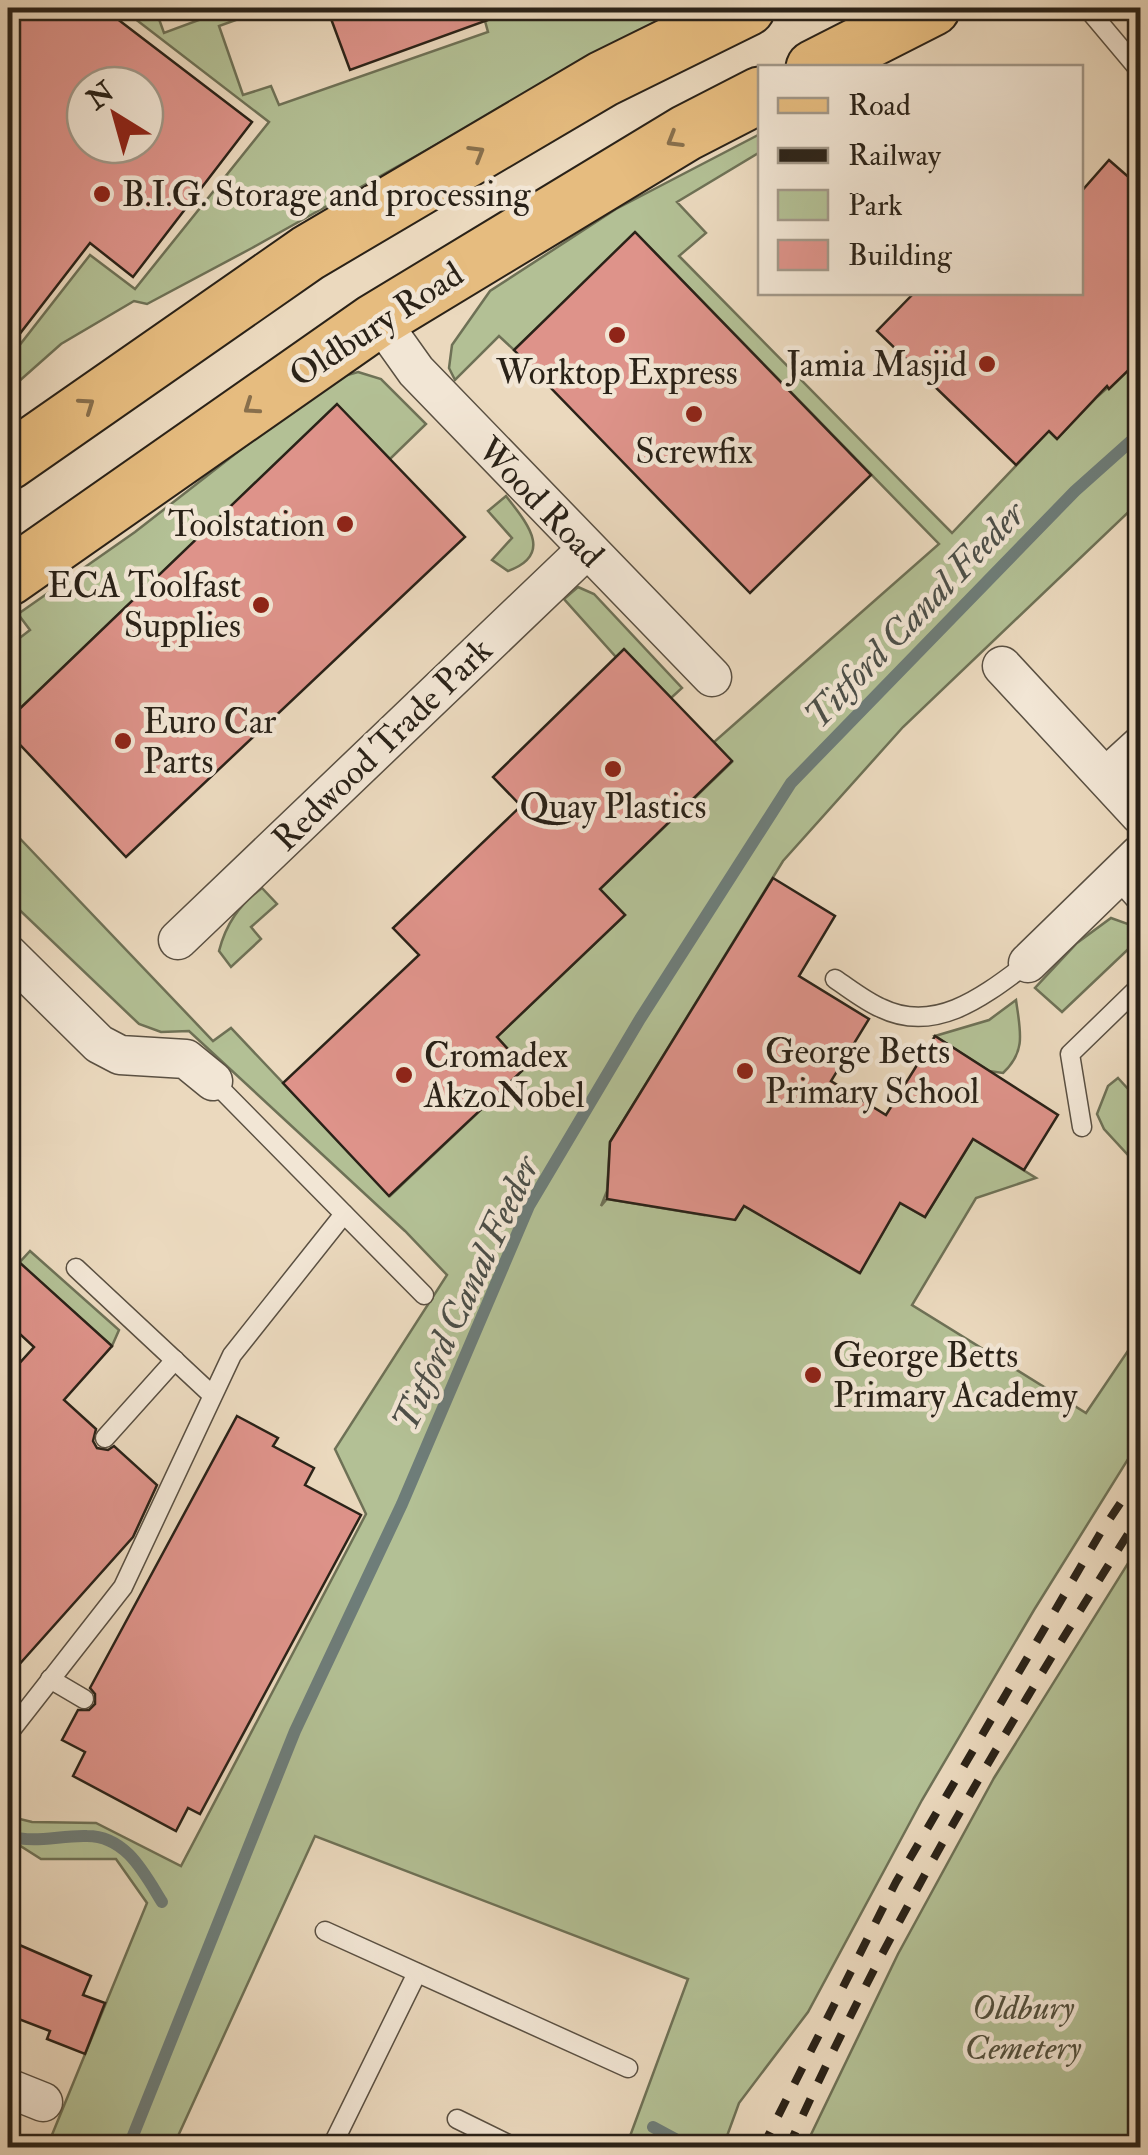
<svg xmlns="http://www.w3.org/2000/svg" width="1148" height="2155" font-family="'IM FELL Double Pica',serif">
<style>
.green{fill:#b3c095;stroke:#6e7156;stroke-width:2.5}
.lines{fill:none;stroke-linecap:round;stroke-linejoin:round}
.stream{stroke:#6e7d79;stroke-width:12}
.building{fill:#de938a;stroke:#2a2218;stroke-width:2.5;fill-rule:evenodd}
.service-casing{stroke:#5a5042;stroke-width:21}
.minor-casing{stroke:#5a5042;stroke-width:41}
.primary-casing{stroke:#2a2218;stroke-width:59}
.service{stroke:#f2e6d5;stroke-width:18}
.minor{stroke:#f2e6d5;stroke-width:38}
.primary{stroke:#e6bc7f;stroke-width:55}
.rail{stroke:#2a2218;stroke-width:8;stroke-dasharray:18 18;stroke-linecap:butt}
.oneway{stroke:#886f4c}
.poi-dot{fill:#8f2418;stroke:#f2e6d5;stroke-width:4}
.labels{text-anchor:middle;stroke-width:9;stroke-linejoin:round;paint-order:stroke}
.poi-label{font-size:35px;fill:#2a2218;stroke:#f2e6d5;text-anchor:start}
.street-label{font-size:35px;fill:#2a2218;stroke:#f2e6d5}
.park-label{font-size:35px;font-style:italic;fill:#53513e;stroke:#f2e6d5}
.water-label{font-size:38px;font-style:italic;fill:#4c4f49;stroke:#f2e6d5}
</style>
<rect width="100%" height="100%" fill="#ebd9be"/>
<filter id="stains"><feTurbulence type="fractalNoise" baseFrequency=".002" numOctaves="4"/><feColorMatrix values="0 0 0 0 .2 0 0 0 0 .09 0 0 0 0 .02 0 0 0 .5 -.17"/></filter>
<radialGradient id="worn" r=".72"><stop offset=".6" stop-color="#630" stop-opacity="0"/><stop offset="1" stop-color="#630" stop-opacity=".3"/></radialGradient>
<g class="green">
<path d="M121 8H137L140 14 155 8 164 33 231 8H244L247 16 219 26 243 95 271 86 279 105 488 32 485 21 522 8H680L252 248 147 304 134 301 61 344 8 391V360L90 255 135 289 269 122Z"/>
<path d="M760 134V152L677 202 706 233 679 256 952 533 1049 431 1057 439 1097 397 1140 359V501L903 727 783 861 610 1142 607 1191 601 1206 607 1199 704 1215 705 1200 736 1219 744 1205 859 1273 900 1203 925 1217 973 1139 1036 1178 976 1198 912 1305 1086 1413 1140 1333V1440L1034 1610 922 1800 808 2012 739 2103 723 2147H626L688 1979 315 1836 173 2147H47L147 1903 116 1859H41L8 1838V1816L32 1822 96 1823 181 1866 366 1514 335 1449 447 1275 405 1231 189 1031 161 1032 139 1024 8 899V826L213 1041 231 1028 390 1196 525 1068 497 1037 625 915 600 889 732 762 714 742 939 544 636 233 514 350 499 336 455 380 449 368 452 345 490 291 616 209Z"/>
<path d="M358 372 381 379 426 424 390 459 337 405 8 720V647L30 630 18 614 135 532 330 380Z"/>
<path d="M506 496C526 522 555 554 508 571L492 560 512 538 488 511Z"/>
<path d="M578 587 594 594 682 688 671 698 625 650 616 657 564 599Z"/>
<path d="M262 888 277 904 251 927 261 939 231 967 219 951C226 924 239 905 262 888Z"/>
<path d="M1111 918 1128 924 1140 934V938L1062 1012 1035 988 1077 943Z"/>
<path d="M1016 1000C1020 1030 1027 1051 1003 1073L989 1071 935 1036 989 1020Z"/>
<path d="M1118 1078 1140 1102V1168L1104 1129 1097 1114 1108 1086Z"/>
<path d="M30 1251 119 1330 112 1346 19 1263Z"/>
<path d="M1140 1544V2147H805L898 1954 994 1778Z"/>
</g>
<g class="lines">
<g class="stream">
<path d="M8 1836C37 1844 59 1835 87 1836 126 1836 144 1873 162 1902"/>
<path d="M653 2127 692 2148"/>
<path d="M128 2148 295 1731 402 1504 529 1206 640 1019 791 783 1075 491 1140 433"/>
</g>
</g>
<g class="building">
<path d="M8 8H103L252 122 133 277 90 243 8 349ZM85 85H145V145H85Z"/>
<path d="M327 8H510V12L350 70Z"/>
<path d="M1109 160 1140 187V359L1109 389 1107 386 1057 439 1049 431 1016 465 877 331 915 292H1080V193Z"/>
<path d="M635 232 871 475 750 593 514 350Z"/>
<path d="M337 404 465 537 126 857 8 732V720Z"/>
<path d="M624 649 732 761 600 889 625 915 497 1037 525 1068 389 1196 283 1083 419 955 393 928 521 806 493 777Z"/>
<path d="M773 878 835 916 799 976 869 1019 831 1081 886 1115 935 1036 1058 1115 1024 1170 973 1139 925 1217 900 1203 860 1273 744 1206 735 1220 607 1199 610 1142Z"/>
<path d="M8 1252 112 1346 64 1400 96 1429 93 1441 97 1448 108 1450 114 1446 157 1485 133 1537 8 1677V1376L34 1347 8 1323Z"/>
<path d="M237 1416 278 1438 273 1446 314 1468 305 1485 361 1515 200 1814 188 1808 176 1831 73 1776 85 1752 62 1740 78 1710H89L95 1704V1694L90 1688Z"/>
<path d="M8 1940 91 1976 83 1995 105 2003 85 2054 47 2039 50 2031 8 2015Z"/>
</g>
<g class="lines">
<defs>
<g id="service">
<path d="M1087 8 1140 71"/>
<path d="M1117 879 1140 905"/>
<path d="M835 979C850 989 865 1001 881 1008 936 1035 985 995 1028 963"/>
<path d="M213 1081 424 1295"/>
<path d="M1082 1127 1070 1054 1140 986"/>
<path d="M76 1268 211 1394"/>
<path d="M105 1438 175 1360"/>
<path d="M50 1679 84 1699"/>
<path d="M8 1734 123 1587 232 1355 344 1214"/>
<path d="M325 1931 628 2068"/>
<path d="M457 2119 516 2148"/>
<path d="M331 2148 417 1973"/>
</g>
<g id="minor">
<path d="M379 319 416 371 712 677"/>
<path d="M1002 666 1140 815"/>
<path d="M1106 777 1140 746"/>
<path d="M178 940 587 549"/>
<path d="M8 954 99 1044 120 1055 186 1059 213 1081"/>
<path d="M1028 963 1140 854"/>
<path d="M8 2088 43 2102"/>
</g>
<g id="primary">
<path d="M814 68 932 8"/>
<path d="M8 462 308 253 603 79 747 8"/>
<path d="M8 578 374 322 686 133 760 95"/>
</g>
</defs>
<use href="#service" class="service-casing"/>
<use href="#minor" class="minor-casing"/>
<use href="#primary" class="primary-casing"/>
<use href="#service" class="service"/>
<use href="#minor" class="minor"/>
<use href="#primary" class="primary"/>
<g class="rail">
<path d="M762 2148 896 1882 1101 1532 1140 1474"/>
<path d="M788 2148C887 1926 1011 1719 1140 1515"/>
</g>
</g>
<defs><path id="oneway-chevron" d="M-2-3.5L2.5 0L-2 3.5" fill="none" stroke-width="1.6" stroke-linecap="round" stroke-linejoin="round" transform="scale(2.5)"/></defs>
<g class="oneway">
<use href="#oneway-chevron" transform="translate(674 140) rotate(149)"/>
<use href="#oneway-chevron" transform="translate(477 153) rotate(-31)"/>
<use href="#oneway-chevron" transform="translate(87 405) rotate(-35)"/>
<use href="#oneway-chevron" transform="translate(251 407) rotate(145)"/>
</g>
<g class="poi-dot">
<circle cx="102" cy="194" r="10"/>
<circle cx="617" cy="335" r="10"/>
<circle cx="987" cy="364" r="10"/>
<circle cx="694" cy="414" r="10"/>
<circle cx="345" cy="524" r="10"/>
<circle cx="261" cy="605" r="10"/>
<circle cx="123" cy="741" r="10"/>
<circle cx="613" cy="769" r="10"/>
<circle cx="745" cy="1071" r="10"/>
<circle cx="404" cy="1075" r="10"/>
<circle cx="813" cy="1375" r="10"/>
</g>
<g class="labels">
<g class="poi-label">
<text x="122" y="206">B.I.G. Storage and processing</text>
<text x="967" y="376" text-anchor="end">Jamia Masjid</text>
<text x="617" y="384" text-anchor="middle">Worktop Express</text>
<text x="694" y="463" text-anchor="middle">Screwfix</text>
<text x="325" y="536" text-anchor="end">Toolstation</text>
<text x="241" y="597" text-anchor="end">ECA Toolfast<tspan x="241" dy="40">Supplies</tspan></text>
<text x="143" y="733">Euro Car<tspan x="143" dy="40">Parts</tspan></text>
<text x="613" y="818" text-anchor="middle">Quay Plastics</text>
<text x="765" y="1063">George Betts<tspan x="765" dy="40">Primary School</tspan></text>
<text x="424" y="1067">Cromadex<tspan x="424" dy="40">AkzoNobel</tspan></text>
<text x="833" y="1367">George Betts<tspan x="833" dy="40">Primary Academy</tspan></text>
</g>
<g class="street-label">
<text transform="translate(376 324) rotate(-33)" y="12">Oldbury Road</text>
<text transform="translate(541 502) rotate(46)" y="12">Wood Road</text>
<text transform="translate(382 744) rotate(-44)" y="12">Redwood Trade Park</text>
</g>
<g class="park-label">
<text x="1023" y="2019">Oldbury<tspan x="1023" dy="40">Cemetery</tspan></text>
</g>
<g class="water-label">
<text transform="translate(914 614) rotate(-46)" y="13">Titford Canal Feeder</text>
<text transform="translate(465 1293) rotate(-65)" y="13">Titford Canal Feeder</text>
</g>
</g>
<rect width="1148" height="2155" fill="none" stroke="#ebd9be" stroke-width="40"/>
<rect x="10" y="10" width="1128" height="2135" fill="none" stroke="#2a2218" stroke-width="5"/>
<rect x="20" y="20" width="1108" height="2115" fill="none" stroke="#2a2218" stroke-width="2.5"/>
<rect x="758" y="65" width="325" height="230" fill="#f2e6d5" stroke="#a29889" stroke-width="2.5"/>
<rect x="778" y="98" width="50" height="15" fill="#e6bc7f" stroke="#a29889" stroke-width="2.5"/>
<text x="848" y="115" font-size="30" fill="#2a2218">Road</text>
<rect x="778" y="148" width="50" height="15" fill="#2a2218" stroke="#a29889" stroke-width="2.5"/>
<text x="848" y="165" font-size="30" fill="#2a2218">Railway</text>
<rect x="778" y="190" width="50" height="30" fill="#b3c095" stroke="#a29889" stroke-width="2.5"/>
<text x="848" y="215" font-size="30" fill="#2a2218">Park</text>
<rect x="778" y="240" width="50" height="30" fill="#de938a" stroke="#a29889" stroke-width="2.5"/>
<text x="848" y="265" font-size="30" fill="#2a2218">Building</text>
<g transform="translate(115 115) rotate(323)"><circle r="48" fill="#f2e6d5" stroke="#a29889" stroke-width="2.5"/>
<path d="M0-8L18 38L0 25L-18 38Z" fill="#8f2418"/>
<text y="-15" font-size="28" font-weight="bold" text-anchor="middle" fill="#2a2218">N</text>
</g>
<rect width="100%" height="100%" filter="url(#stains)"/>
<rect width="100%" height="100%" fill="url(#worn)"/>
</svg>
